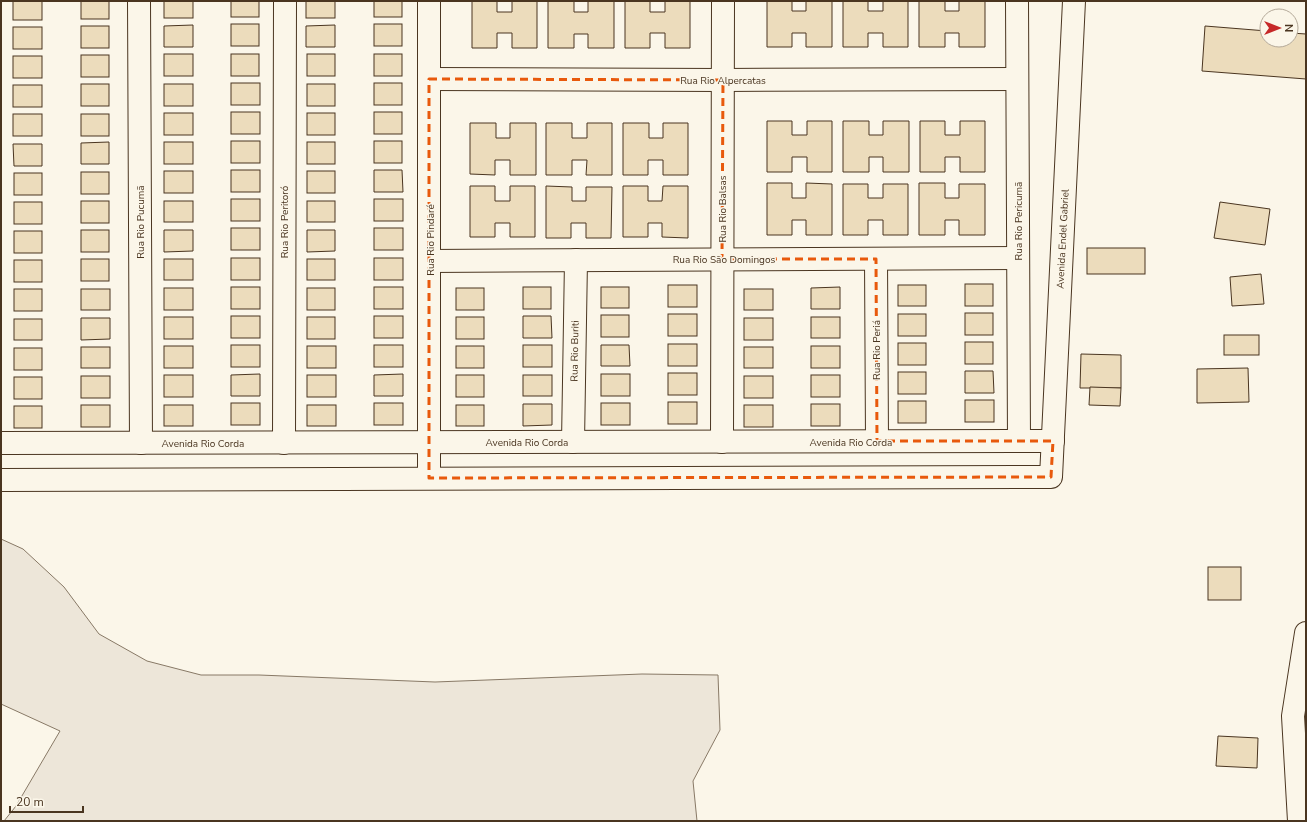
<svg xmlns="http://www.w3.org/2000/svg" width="1307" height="822" font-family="'Nunito Sans',sans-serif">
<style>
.green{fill:#ede6d9;stroke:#887966}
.building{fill:#ecdcbc;stroke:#4a3520}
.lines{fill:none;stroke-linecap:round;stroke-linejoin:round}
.street-casing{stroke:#4a3520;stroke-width:24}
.secondary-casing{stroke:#4a3520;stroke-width:24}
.street{stroke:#fbf6e9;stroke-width:22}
.secondary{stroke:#fbf6e9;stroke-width:22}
.marked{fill:none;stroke:#e8590c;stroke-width:3;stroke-dasharray:8 5;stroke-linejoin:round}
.labels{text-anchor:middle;stroke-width:3;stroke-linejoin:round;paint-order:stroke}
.street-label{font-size:10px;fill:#4a3520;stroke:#fbf6e9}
</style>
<rect width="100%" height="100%" fill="#fbf6e9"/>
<path class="green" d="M1 539 23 549 64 587 99 634 147 661 201 675H259L435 682 642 674 718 675 720 730 693 781 697 821H4L16 806 60 731 1 704Z"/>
<g class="building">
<rect x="13" y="1" width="29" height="19"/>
<rect x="81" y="1" width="28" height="18"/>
<rect x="164" y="1" width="29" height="17"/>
<rect x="231" y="1" width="28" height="16"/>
<rect x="306" y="1" width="29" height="17"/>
<rect x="374" y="1" width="28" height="16"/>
<path d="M472 1H497V12H512V1H537V48H512V33H497V48H472Z"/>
<path d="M548 1H574V12H588V1H614V48H588V34H574V48H548Z"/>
<path d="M625 1H650V12H665V1H690V48H665V33H650V48H625Z"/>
<path d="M767 1H792V11H806V1H832V47H806V33H792V47H767Z"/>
<path d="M843 1H868V11H883V1H908V47H883V33H868V47H843Z"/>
<path d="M919 1H945V11H959V1H985V47H959V33H945V47H919Z"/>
<rect x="231" y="24" width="28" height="22"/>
<rect x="374" y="24" width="28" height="22"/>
<path d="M193 25V47H164V26Z"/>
<path d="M335 25V47H306V26Z"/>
<rect x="81" y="26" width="28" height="22"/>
<path d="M1205 26 1267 31V40H1291V33L1306 34V79L1202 71Z"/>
<rect x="13" y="27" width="29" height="22"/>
<rect x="164" y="54" width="29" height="22"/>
<rect x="231" y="54" width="28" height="22"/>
<rect x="307" y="54" width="28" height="22"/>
<rect x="374" y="54" width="28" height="22"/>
<rect x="81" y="55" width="28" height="22"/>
<rect x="13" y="56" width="29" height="22"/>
<rect x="231" y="83" width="29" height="22"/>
<rect x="374" y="83" width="28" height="22"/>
<rect x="81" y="84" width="28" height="22"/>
<rect x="164" y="84" width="29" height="22"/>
<rect x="307" y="84" width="28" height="22"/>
<rect x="13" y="85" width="29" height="22"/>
<rect x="231" y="112" width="29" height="22"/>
<rect x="374" y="112" width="28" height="22"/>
<rect x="164" y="113" width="29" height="22"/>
<rect x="307" y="113" width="28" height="22"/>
<rect x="13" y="114" width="29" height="22"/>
<rect x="81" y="114" width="28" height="22"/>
<path d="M767 121H792V135H807V121H832V172H807V157H792V172H767Z"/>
<path d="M843 121H869V135H883V121H909V172H883V157H869V172H843Z"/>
<path d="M920 121H945V135H960V121H985V172H960V157H945V172H920Z"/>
<path d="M470 123H496V138H510V123H536V175H510V160H495V175L470 174Z"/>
<path d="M546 123H572V138H587V123H612V175H586L587 160H572V175H546Z"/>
<path d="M623 123H649V138H663V123H688V175H663V160H648V175H623Z"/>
<rect x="231" y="141" width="29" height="22"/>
<rect x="374" y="141" width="28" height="22"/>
<path d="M109 142V164H81V143Z"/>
<rect x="164" y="142" width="29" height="22"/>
<rect x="307" y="142" width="28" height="22"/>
<path d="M13 144H42V166H14Z"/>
<rect x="231" y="170" width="29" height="22"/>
<path d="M374 170H402L403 192H374Z"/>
<rect x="164" y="171" width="29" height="22"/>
<rect x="307" y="171" width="28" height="22"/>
<rect x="81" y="172" width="28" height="22"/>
<rect x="14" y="173" width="28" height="22"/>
<path d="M767 183H792V198H806V183L832 184V235H806V220H792V235H767Z"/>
<path d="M919 183H945V198H959V184H985V235H959V220H945V235H919Z"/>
<path d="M843 184H868V198H883V184H908V235H883V220H868V235H843Z"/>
<path d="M470 186H495V201H510V186H535V237H510V223H495V237H470Z"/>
<path d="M546 186 572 187V201H586V187H612L611 238H586V223H571V238H546Z"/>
<path d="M623 186H648V201H662L663 186H688V238L662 237V223H648V237H623Z"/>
<rect x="231" y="199" width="29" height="22"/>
<rect x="374" y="199" width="29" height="22"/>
<rect x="81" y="201" width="28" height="22"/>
<rect x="164" y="201" width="29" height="21"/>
<rect x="307" y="201" width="28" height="21"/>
<rect x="14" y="202" width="28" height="22"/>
<path d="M1220 202 1270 209 1265 245 1214 238Z"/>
<rect x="231" y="228" width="29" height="22"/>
<rect x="374" y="228" width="29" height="22"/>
<rect x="81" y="230" width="28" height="22"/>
<path d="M164 230H193V251L164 252Z"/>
<path d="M307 230H335V251L307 252Z"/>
<rect x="14" y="231" width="28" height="22"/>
<rect x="1087" y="248" width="58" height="26"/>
<rect x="231" y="258" width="29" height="22"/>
<rect x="374" y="258" width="29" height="22"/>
<rect x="81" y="259" width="28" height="22"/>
<rect x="164" y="259" width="29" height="21"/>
<rect x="307" y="259" width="28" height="21"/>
<rect x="14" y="260" width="28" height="22"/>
<path d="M1261 274 1264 304 1232 306 1230 277Z"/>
<rect x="965" y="284" width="28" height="22"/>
<rect x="668" y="285" width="29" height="22"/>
<rect x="898" y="285" width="28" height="21"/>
<rect x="231" y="287" width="29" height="22"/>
<rect x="374" y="287" width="29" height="22"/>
<rect x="523" y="287" width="28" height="22"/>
<rect x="601" y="287" width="28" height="21"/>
<path d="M840 287V309H811V288Z"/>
<rect x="164" y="288" width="29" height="22"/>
<rect x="307" y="288" width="28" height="22"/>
<rect x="456" y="288" width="28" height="22"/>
<rect x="14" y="289" width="28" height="22"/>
<rect x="81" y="289" width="29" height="21"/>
<rect x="744" y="289" width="29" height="21"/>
<rect x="965" y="313" width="28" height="22"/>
<rect x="668" y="314" width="29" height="22"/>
<rect x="898" y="314" width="28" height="22"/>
<rect x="601" y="315" width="28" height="22"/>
<rect x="231" y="316" width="29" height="22"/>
<rect x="374" y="316" width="29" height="22"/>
<path d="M523 316H551L552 338H523Z"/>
<rect x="164" y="317" width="29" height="22"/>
<rect x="307" y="317" width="28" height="22"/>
<rect x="456" y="317" width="28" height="22"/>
<rect x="811" y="317" width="29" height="21"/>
<path d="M81 318H110V339L81 340Z"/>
<rect x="744" y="318" width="29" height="22"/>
<rect x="14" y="319" width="28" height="21"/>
<rect x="1224" y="335" width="35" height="20"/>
<rect x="965" y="342" width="28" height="22"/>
<rect x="898" y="343" width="28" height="22"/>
<rect x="668" y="344" width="29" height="22"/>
<rect x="231" y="345" width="29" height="22"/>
<rect x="374" y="345" width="29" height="22"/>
<rect x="523" y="345" width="29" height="22"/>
<path d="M601 345H629L630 366H601Z"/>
<rect x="164" y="346" width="29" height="22"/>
<rect x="307" y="346" width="29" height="22"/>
<rect x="456" y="346" width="28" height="22"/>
<rect x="811" y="346" width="29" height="22"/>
<rect x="81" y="347" width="29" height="21"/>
<rect x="744" y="347" width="29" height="21"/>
<rect x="14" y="348" width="28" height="22"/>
<path d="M1081 354 1121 355V388H1080Z"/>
<path d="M1248 368 1249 402 1197 403V369Z"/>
<path d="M965 371H993L994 393H965Z"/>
<rect x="898" y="372" width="28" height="22"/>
<rect x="668" y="373" width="29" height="22"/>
<path d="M260 374V396H231V375Z"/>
<path d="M403 374V396H374V375Z"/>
<rect x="601" y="374" width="29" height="22"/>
<rect x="164" y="375" width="29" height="22"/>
<rect x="307" y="375" width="29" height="22"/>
<rect x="456" y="375" width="28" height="22"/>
<rect x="523" y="375" width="29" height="21"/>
<rect x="811" y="375" width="29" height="22"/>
<rect x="81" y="376" width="29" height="22"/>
<rect x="744" y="376" width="29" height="22"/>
<rect x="14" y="377" width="28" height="22"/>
<path d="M1090 387 1121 388 1120 406 1089 405Z"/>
<rect x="965" y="400" width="29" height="22"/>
<rect x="898" y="401" width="28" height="22"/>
<rect x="668" y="402" width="29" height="22"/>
<rect x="231" y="403" width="29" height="22"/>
<rect x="374" y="403" width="29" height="22"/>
<rect x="601" y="403" width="29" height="22"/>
<path d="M523 404H552V425L523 426Z"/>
<rect x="811" y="404" width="29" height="22"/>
<rect x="81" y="405" width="29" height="22"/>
<rect x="164" y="405" width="29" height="21"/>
<rect x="307" y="405" width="29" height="21"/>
<rect x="456" y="405" width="28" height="21"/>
<rect x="744" y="405" width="29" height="22"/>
<rect x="14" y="406" width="28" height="22"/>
<rect x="1208" y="567" width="33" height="33"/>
<path d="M1218 736 1258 738 1257 768 1216 766Z"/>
</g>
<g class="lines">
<defs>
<g id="street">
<path d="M139 1 141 443"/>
<path d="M429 1V478"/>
<path d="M429 79 723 80 1017 79"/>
<path d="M876 259 877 441"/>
<path d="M430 261 1018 258"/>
<path d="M573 442 576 260"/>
<path d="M722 442 723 1"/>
<path d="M284 443 285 1"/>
<path d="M1299 821 1293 716 1306 633"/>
</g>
<g id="secondary">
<path d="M1017 1 1019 441"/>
<path d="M1 443 1053 441"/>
<path d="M1 480 1051 477 1074 1"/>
</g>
</defs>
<use href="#street" class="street-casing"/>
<use href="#secondary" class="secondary-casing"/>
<use href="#street" class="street"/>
<use href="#secondary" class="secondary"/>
</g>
<path class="marked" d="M429 79 723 80 722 259H876L877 441H1053L1051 477 429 478Z"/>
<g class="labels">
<g class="street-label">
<text x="723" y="84">Rua Rio Alpercatas</text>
<text transform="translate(722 209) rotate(-90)" y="4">Rua Rio Balsas</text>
<text transform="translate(1018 221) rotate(-90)" y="4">Rua Rio Pericumã</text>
<text transform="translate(140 222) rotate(-90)" y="4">Rua Rio Pucumã</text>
<text transform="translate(284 222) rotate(-90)" y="4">Rua Rio Peritoró</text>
<text transform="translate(1062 239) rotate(-87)" y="4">Avenida Endel Gabriel</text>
<text transform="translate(430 240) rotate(-90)" y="4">Rua Rio Pindaré</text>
<text x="724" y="263">Rua Rio São Domingos</text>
<text transform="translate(876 350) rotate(-90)" y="4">Rua Rio Periá</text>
<text transform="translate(574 351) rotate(-89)" y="4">Rua Rio Buriti</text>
<text x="527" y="446">Avenida Rio Corda</text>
<text x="851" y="446">Avenida Rio Corda</text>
<text x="203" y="447">Avenida Rio Corda</text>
</g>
</g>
<rect width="1307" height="822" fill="none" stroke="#4a3520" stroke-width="4"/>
<g transform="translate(1279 28) rotate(90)"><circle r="19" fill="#fbf6e9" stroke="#b4a999"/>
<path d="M0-3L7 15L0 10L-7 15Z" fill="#c62828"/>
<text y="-6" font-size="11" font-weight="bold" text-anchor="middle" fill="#4a3520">N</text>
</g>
<path d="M10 806v6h73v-6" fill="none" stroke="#4a3520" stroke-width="2"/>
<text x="16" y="806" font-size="12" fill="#4a3520" stroke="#fbf6e9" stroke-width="3" paint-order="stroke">20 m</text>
</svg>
